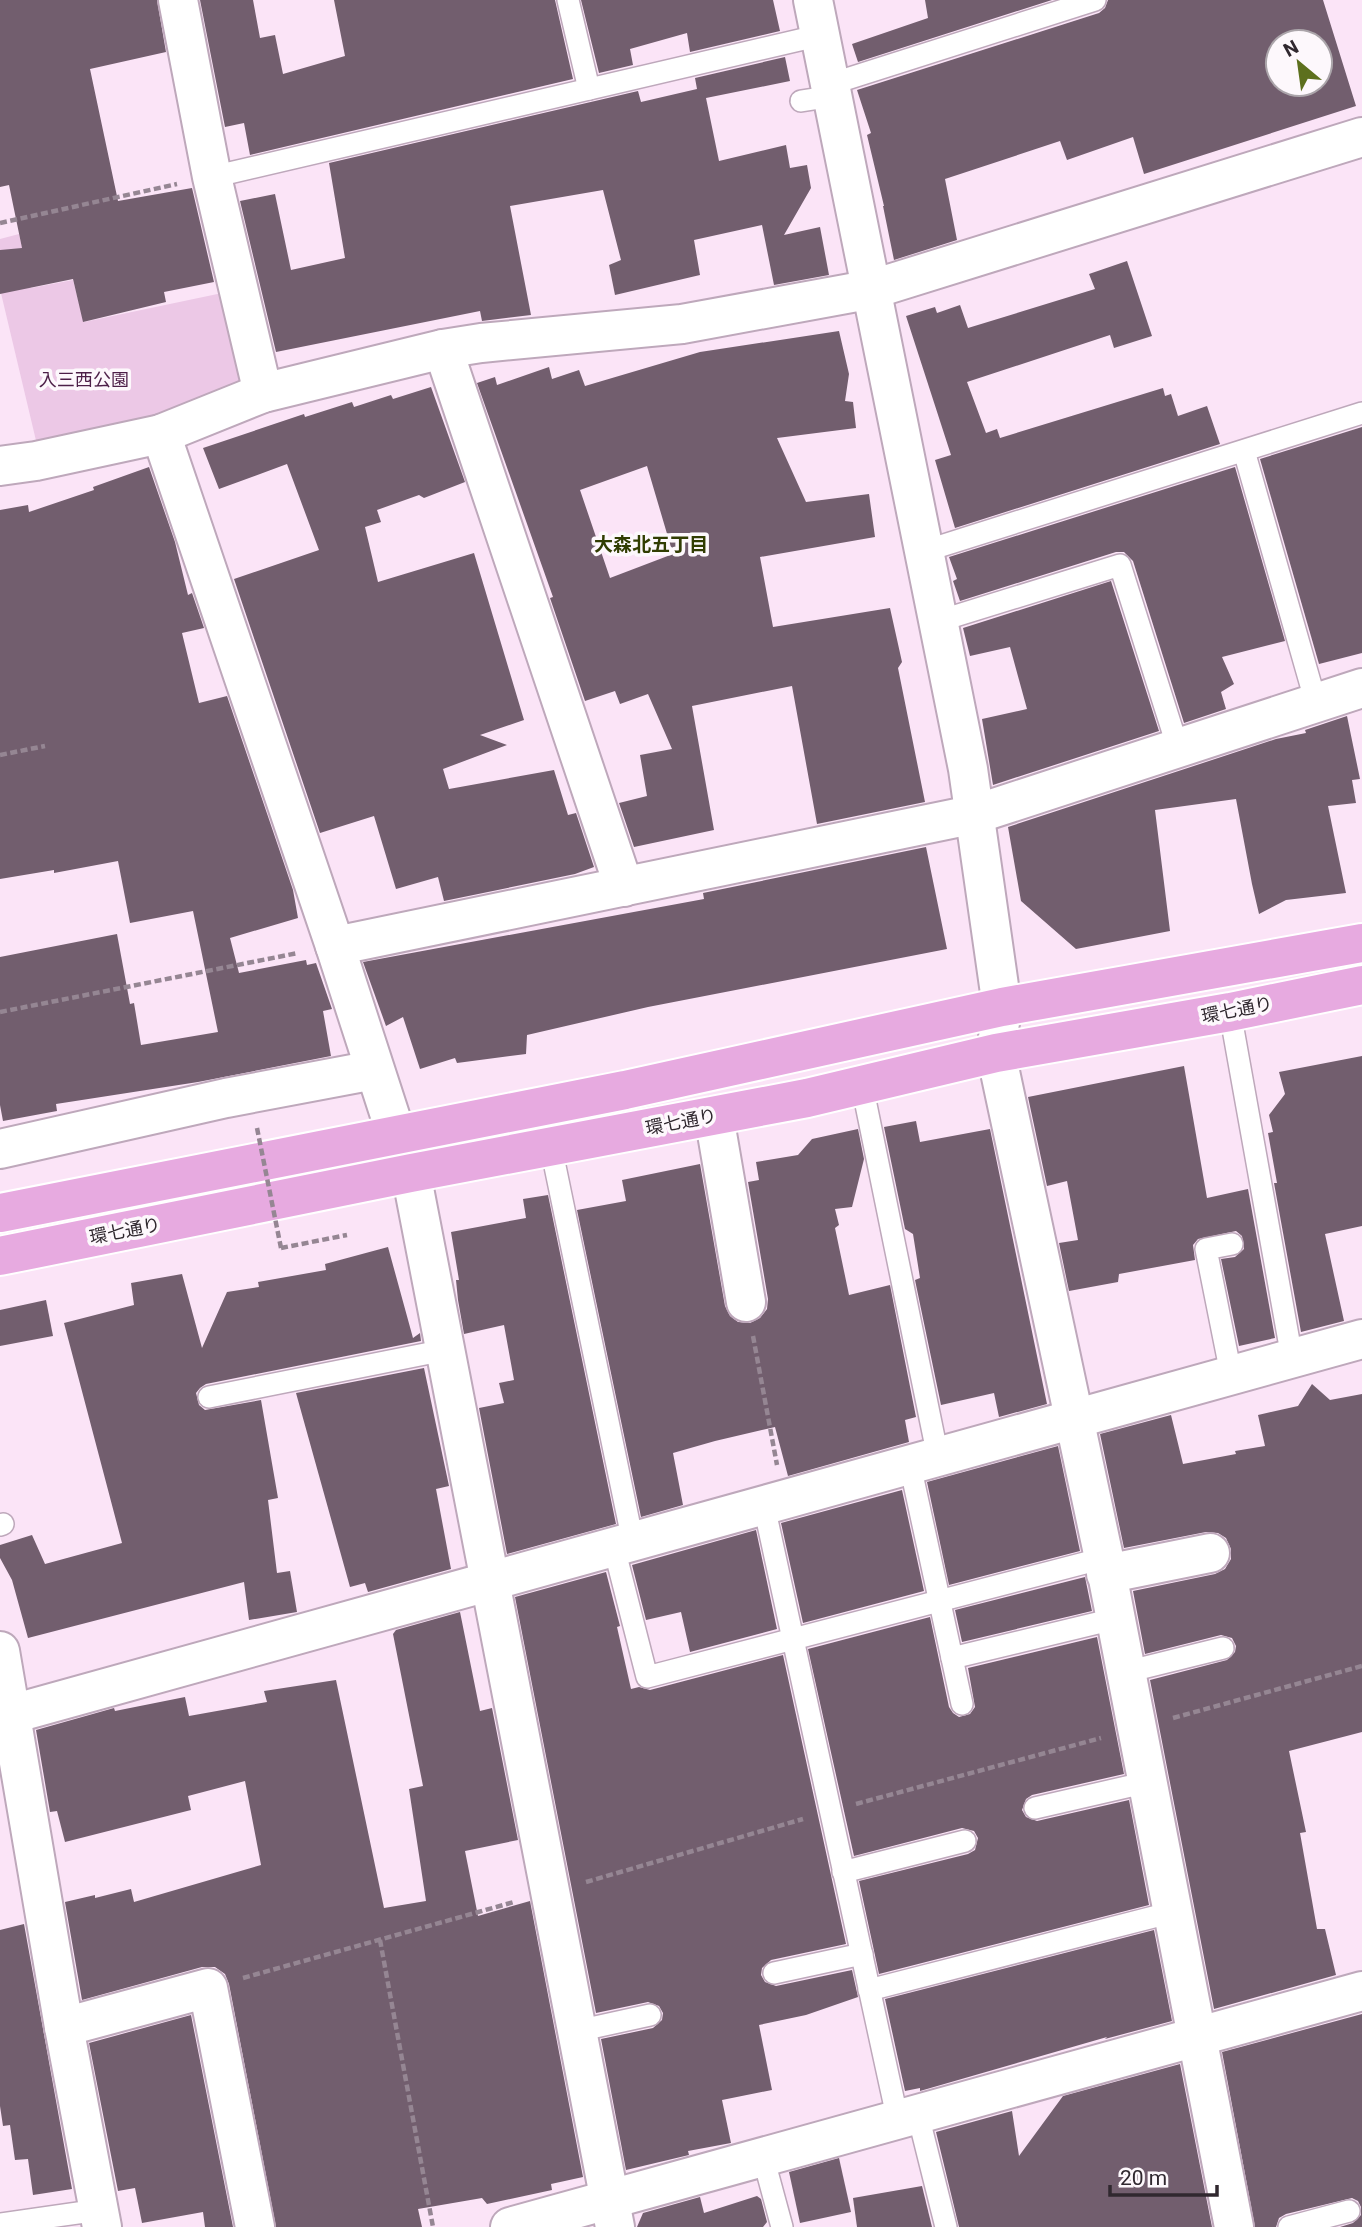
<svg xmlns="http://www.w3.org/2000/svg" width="1362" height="2227" font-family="Roboto,'Noto Sans JP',sans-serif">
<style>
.green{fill:#ecc8e6}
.building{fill:#725e6e;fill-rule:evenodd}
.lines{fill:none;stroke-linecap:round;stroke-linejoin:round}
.lane-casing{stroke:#bea8bb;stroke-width:24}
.street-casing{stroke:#bea8bb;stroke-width:42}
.primary-casing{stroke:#fff;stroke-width:42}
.path{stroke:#958693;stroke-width:4.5;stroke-dasharray:7 3.5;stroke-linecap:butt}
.lane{stroke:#fff;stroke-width:21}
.street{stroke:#fff;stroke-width:38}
.primary{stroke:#e7aae0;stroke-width:38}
.path-bridge{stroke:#958693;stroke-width:4.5;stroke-dasharray:7 3.5;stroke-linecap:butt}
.labels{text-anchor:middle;stroke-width:7;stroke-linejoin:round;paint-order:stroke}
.park-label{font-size:18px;fill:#4d1f48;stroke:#fdf8fc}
.street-label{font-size:18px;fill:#30282f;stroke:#fdf8fc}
.neighbourhood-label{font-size:19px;font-weight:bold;fill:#313d02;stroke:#fdf8fc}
</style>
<rect width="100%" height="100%" fill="#fbe4f7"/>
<path class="green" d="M19 234 31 288 73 280 84 322 227 292 245 387 155 424 38 449 0 289V239Z"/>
<g class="building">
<path d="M0 0H157L166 52 90 69 118 201 192 188 214 282 164 292 166 302 83 322 73 279 0 294V250L22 248 9 185 0 187Z"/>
<path d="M200 0H253L260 38 275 35 283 74 345 56 334 0H555L573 79 250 155 244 123 225 127Z"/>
<path d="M581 0H773L780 31 690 52 687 33 630 49 633 65 599 73Z"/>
<path d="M925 0H1052L858 62 852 44 928 18Z"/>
<path d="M1108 0H1323L1356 106 1144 174 1133 137 1067 160 1060 141 945 179 957 240 894 260 883 206H884L867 135 871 133 857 90 1099 13 1105 8ZM1278 42H1320V84H1278Z"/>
<path d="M785 57 790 81 706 98 719 161 786 145 790 168 807 165 811 188 784 235 820 227 829 275 774 285 762 225 694 240 700 275 615 295 609 265 621 260 603 190 510 206 531 315 482 321 480 311 276 352 240 201 275 194 291 270 345 258 329 163 638 91 641 102 697 89 695 78Z"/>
<path d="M1127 261 1152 336 1114 348 1110 335 967 382 986 433 997 429 1000 438 1163 388 1165 396 1171 394 1178 416 1207 406 1220 444 955 528 935 460 951 455 906 316 935 307 937 313 960 305 968 328 1095 289 1089 274Z"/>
<path d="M839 331 849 374 845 401 853 402 856 428 777 438 806 502 869 494 875 537 760 557 773 627 890 608 902 662 898 668 925 802 817 824 792 686 692 706 714 830 634 847 619 803 647 796 640 755 672 749 648 694 620 704 615 691 585 701 550 598 553 597 477 383 495 377 497 385 549 367 552 379 579 370 585 386 700 352ZM647 466 673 554 610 578 580 490Z"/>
<path d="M431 387 465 482 424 498 419 495 377 510 381 522 365 527 378 582 474 553 524 720 480 735 507 745 443 769 449 789 554 770 568 815 576 813 594 867 575 874 444 901 438 877 396 889 374 816 320 833 234 579 319 550 287 464 219 489 203 448 304 414 305 417 352 402 354 407 391 395 393 399Z"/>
<path d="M1362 427V653L1319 664 1260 459Z"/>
<path d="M149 467 175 542 188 595 192 593 204 628 182 633 199 703 227 696 293 890 298 918 230 938 239 973 306 960 307 965 316 963 332 1009 323 1011 331 1056 198 1082 56 1104 57 1111 3 1121 0 1105V957L117 934 130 1004 134 1003 141 1045 218 1032 193 911 130 923 118 861 54 873V870L0 879V510L28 505 29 512 94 490 93 487Z"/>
<path d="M1235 467 1285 641 1222 657 1234 684 1221 692 1226 709 1184 723 1133 561 1124 552H1116L960 601 953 581 957 579 949 557Z"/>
<path d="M1111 581 1159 731 993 785 982 719 1027 709 1010 647 970 656 963 628Z"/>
<path d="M1347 716 1360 779 1352 780 1356 803 1328 806 1346 893 1286 900 1259 914 1252 884 1236 799 1155 810 1170 931 1076 949 1021 901 1008 827 1276 739 1306 733 1305 730Z"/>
<path d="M926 847 947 949 648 1007 527 1035 526 1054 457 1063 455 1058 420 1069 403 1017 386 1026 363 962 704 899 703 893Z"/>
<path d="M1362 1056V1226L1325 1234 1344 1321 1301 1332 1274 1183H1277L1268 1133 1273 1132 1269 1115 1285 1094 1279 1072Z"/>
<path d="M1184 1066 1207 1198 1248 1189 1275 1338 1239 1346 1221 1259 1235 1257 1244 1249 1242 1236 1236 1231 1198 1239 1193 1245 1195 1260 1119 1274 1118 1282 1069 1291 1059 1243 1078 1240 1067 1181 1047 1186 1028 1097Z"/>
<path d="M916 1121 920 1142 990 1129 1047 1404 999 1417 994 1393 941 1405 915 1280 920 1278 913 1234 905 1229 884 1127Z"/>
<path d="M858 1129 864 1159 852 1207 835 1209 839 1225 835 1228 849 1295 890 1285 916 1417 905 1420 909 1442 788 1476 775 1427 715 1441 673 1453 683 1505 641 1517 577 1210 626 1201 622 1180 700 1164 725 1306 730 1316 738 1322 750 1323 760 1318 767 1309 768 1299 748 1182 759 1180 756 1162 798 1155 812 1139Z"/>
<path d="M548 1195 616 1524 507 1554 479 1408 504 1403 499 1383 514 1380 504 1325 464 1334 458 1300 456 1280H459L451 1232 526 1218 523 1199Z"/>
<path d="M388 1247 413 1338 420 1333 421 1341 206 1384 200 1388 196 1393 199 1405 205 1410 261 1400 278 1498 268 1500 277 1573 290 1571 297 1612 249 1620 244 1582 28 1638 12 1580 0 1558V1545L32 1535 45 1564 122 1543 64 1323 134 1305 131 1283 182 1274 202 1348 227 1292 259 1287 258 1282 326 1270 325 1264Z"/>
<path d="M46 1300 53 1336 0 1346V1310Z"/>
<path d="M424 1368 449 1486 436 1489 451 1569 368 1592 365 1583 350 1587 296 1393Z"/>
<path d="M1312 1384 1330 1400 1362 1394V1732L1289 1751 1306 1832 1300 1833 1317 1929H1325L1336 1975 1214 2009 1150 1680 1227 1660 1235 1652 1236 1646 1232 1638 1221 1635 1145 1654 1133 1591 1215 1574 1225 1569 1231 1559V1549L1226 1538 1218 1533 1206 1532 1124 1548 1100 1434 1171 1415 1183 1464 1236 1454 1235 1451 1265 1446 1258 1415 1298 1406Z"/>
<path d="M1058 1446 1080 1551 949 1585 927 1482Z"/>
<path d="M902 1490 924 1591 803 1623 781 1523Z"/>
<path d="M756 1530 777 1629 690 1652 681 1612 646 1620 632 1565Z"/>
<path d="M606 1572 620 1626 617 1627 631 1689 639 1687 650 1690 783 1655 846 1944 771 1960 762 1968 761 1975 765 1982 776 1986 852 1970 858 1997 806 2015 759 2025 772 2090 722 2100 731 2143 688 2151 689 2155 626 2170 601 2039 653 2028 662 2020 663 2013 659 2006 648 2002 596 2013 515 1597Z"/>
<path d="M1085 1577 1092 1611 962 1642 955 1610Z"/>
<path d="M460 1612 480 1711 492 1708 518 1840 465 1851 478 1916 530 1901 583 2177 551 2184 552 2190 487 2204 482 2198 418 2209 422 2227H276L229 1984 225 1974 215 1967H202L82 2000 65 1902 95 1895V1898L131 1889 134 1902 261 1865 245 1781 188 1796 191 1810 65 1842 57 1811 50 1812 36 1730 114 1708 115 1711 185 1697 189 1716 267 1702 264 1691 336 1680 384 1908 426 1901 409 1789 423 1786 393 1634 396 1630Z"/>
<path d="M930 1617 949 1707 953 1713 959 1717 970 1714 975 1707 968 1668 1097 1637 1124 1774 1032 1795 1026 1799 1022 1810 1026 1817 1037 1821 1129 1800 1149 1905 879 1974 859 1881 968 1854 975 1850 978 1838 974 1831 962 1828 854 1856 808 1649Z"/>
<path d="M24 1924 72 2189 33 2195 28 2159 15 2160 10 2125 3 2126 0 2106V1930Z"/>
<path d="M1154 1930 1172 2021 1105 2039 1107 2037 920 2091V2088L905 2091 885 1999Z"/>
<path d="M1362 2014V2227H1340L1353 2223 1361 2215V2207L1358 2201 1352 2198 1286 2214 1279 2218 1276 2227H1255L1222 2052Z"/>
<path d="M191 2015 233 2227H205L203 2212 142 2223 135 2188 118 2191 89 2043Z"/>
<path d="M1180 2064 1212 2227H959L936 2132 1012 2111 1019 2156 1063 2096Z"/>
<path d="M839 2158 851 2212 800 2223 789 2172Z"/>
<path d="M922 2186 932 2227H857L853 2198Z"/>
<path d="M757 2196 761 2199 767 2222 763 2227H637L643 2213 700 2197 704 2213Z"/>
</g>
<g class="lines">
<defs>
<g id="lane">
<path d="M568 0 589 89"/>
<path d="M831 84 1095 0"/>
<path d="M801 101 833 96"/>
<path d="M212 177 821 35"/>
<path d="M1244 451 1316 703"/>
<path d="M925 551 1362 413"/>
<path d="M939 621 1120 565 1178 748"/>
<path d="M1230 1012 1292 1358"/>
<path d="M862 1085 938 1457"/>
<path d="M551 1147 633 1542"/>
<path d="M1231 1374 1206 1249 1232 1244"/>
<path d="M209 1397 445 1350"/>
<path d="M910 1465 962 1704"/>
<path d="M764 1506 898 2121"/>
<path d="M0 1525 3 1524"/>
<path d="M614 1548 647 1677 1104 1558"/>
<path d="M952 1658 1114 1619"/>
<path d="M1126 1672 1223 1648"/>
<path d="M1035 1808 1148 1782"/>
<path d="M843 1872 965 1841"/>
<path d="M774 1973 862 1954"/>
<path d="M869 1990 1173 1912"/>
<path d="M577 2031 650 2015"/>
<path d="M918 2115 946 2227"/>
<path d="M763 2157 782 2227"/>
<path d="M0 2224 99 2210"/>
<path d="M1289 2227 1349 2211"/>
</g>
<g id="street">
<path d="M178 0 212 177 263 393"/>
<path d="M813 0 968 769 1002 1007 996 1053 1104 1558 1234 2227"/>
<path d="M443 349 624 887"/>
<path d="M161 434 335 946 396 1134"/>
<path d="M0 466 36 461 161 434 263 393 443 349 481 343 682 324 873 289 1362 137"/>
<path d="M335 946 976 814 1362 688"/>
<path d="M714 1116 746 1302"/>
<path d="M0 1149 226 1098 374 1070"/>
<path d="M411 1173 615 2227"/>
<path d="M1106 1574 1210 1553"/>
<path d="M0 1651 64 2027 102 2227"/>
<path d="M12 1714 1362 1339"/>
<path d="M64 2027 208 1988 255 2227"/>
<path d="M510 2227 1362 1991"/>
</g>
<g id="primary">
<path d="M0 1213 625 1090 1002 1007 1362 943"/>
<path d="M0 1256 411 1173 807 1098 996 1053 1230 1012 1362 985"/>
</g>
</defs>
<use href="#lane" class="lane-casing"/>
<use href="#street" class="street-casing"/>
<use href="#primary" class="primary-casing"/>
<g class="path">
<path d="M0 223 177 184"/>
<path d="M0 755 45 746"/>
<path d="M0 1012 298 953"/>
<path d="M281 1248 347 1235"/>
<path d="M753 1336 777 1465"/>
<path d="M1173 1718 1362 1666"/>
<path d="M856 1804 1101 1738"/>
<path d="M586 1882 803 1819"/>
<path d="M380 1940 433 2227"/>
<path d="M243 1978 514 1902"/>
</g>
<use href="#lane" class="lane"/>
<use href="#street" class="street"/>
<use href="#primary" class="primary"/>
<path class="path-bridge" d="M257 1128 281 1248"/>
</g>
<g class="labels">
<g class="park-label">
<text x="84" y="386">入三西公園</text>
</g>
<g class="street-label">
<text transform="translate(1237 1010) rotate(-11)" y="6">環七通り</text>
<text transform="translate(681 1122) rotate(-11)" y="6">環七通り</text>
<text transform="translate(125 1231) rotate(-11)" y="6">環七通り</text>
</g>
<g class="neighbourhood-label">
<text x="651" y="551">大森北五丁目</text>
</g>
</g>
<g transform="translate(1299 63) rotate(331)"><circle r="33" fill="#fdf8fc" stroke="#aba5aa" stroke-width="2"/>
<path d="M0-5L12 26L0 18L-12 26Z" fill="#5d701e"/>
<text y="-10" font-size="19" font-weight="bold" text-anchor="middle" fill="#30282f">N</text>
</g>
<path d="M1110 2185v10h107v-10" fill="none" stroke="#30282f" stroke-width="3.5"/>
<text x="1120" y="2185" font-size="21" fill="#30282f" stroke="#fdf8fc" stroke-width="5" paint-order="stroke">20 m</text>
</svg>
